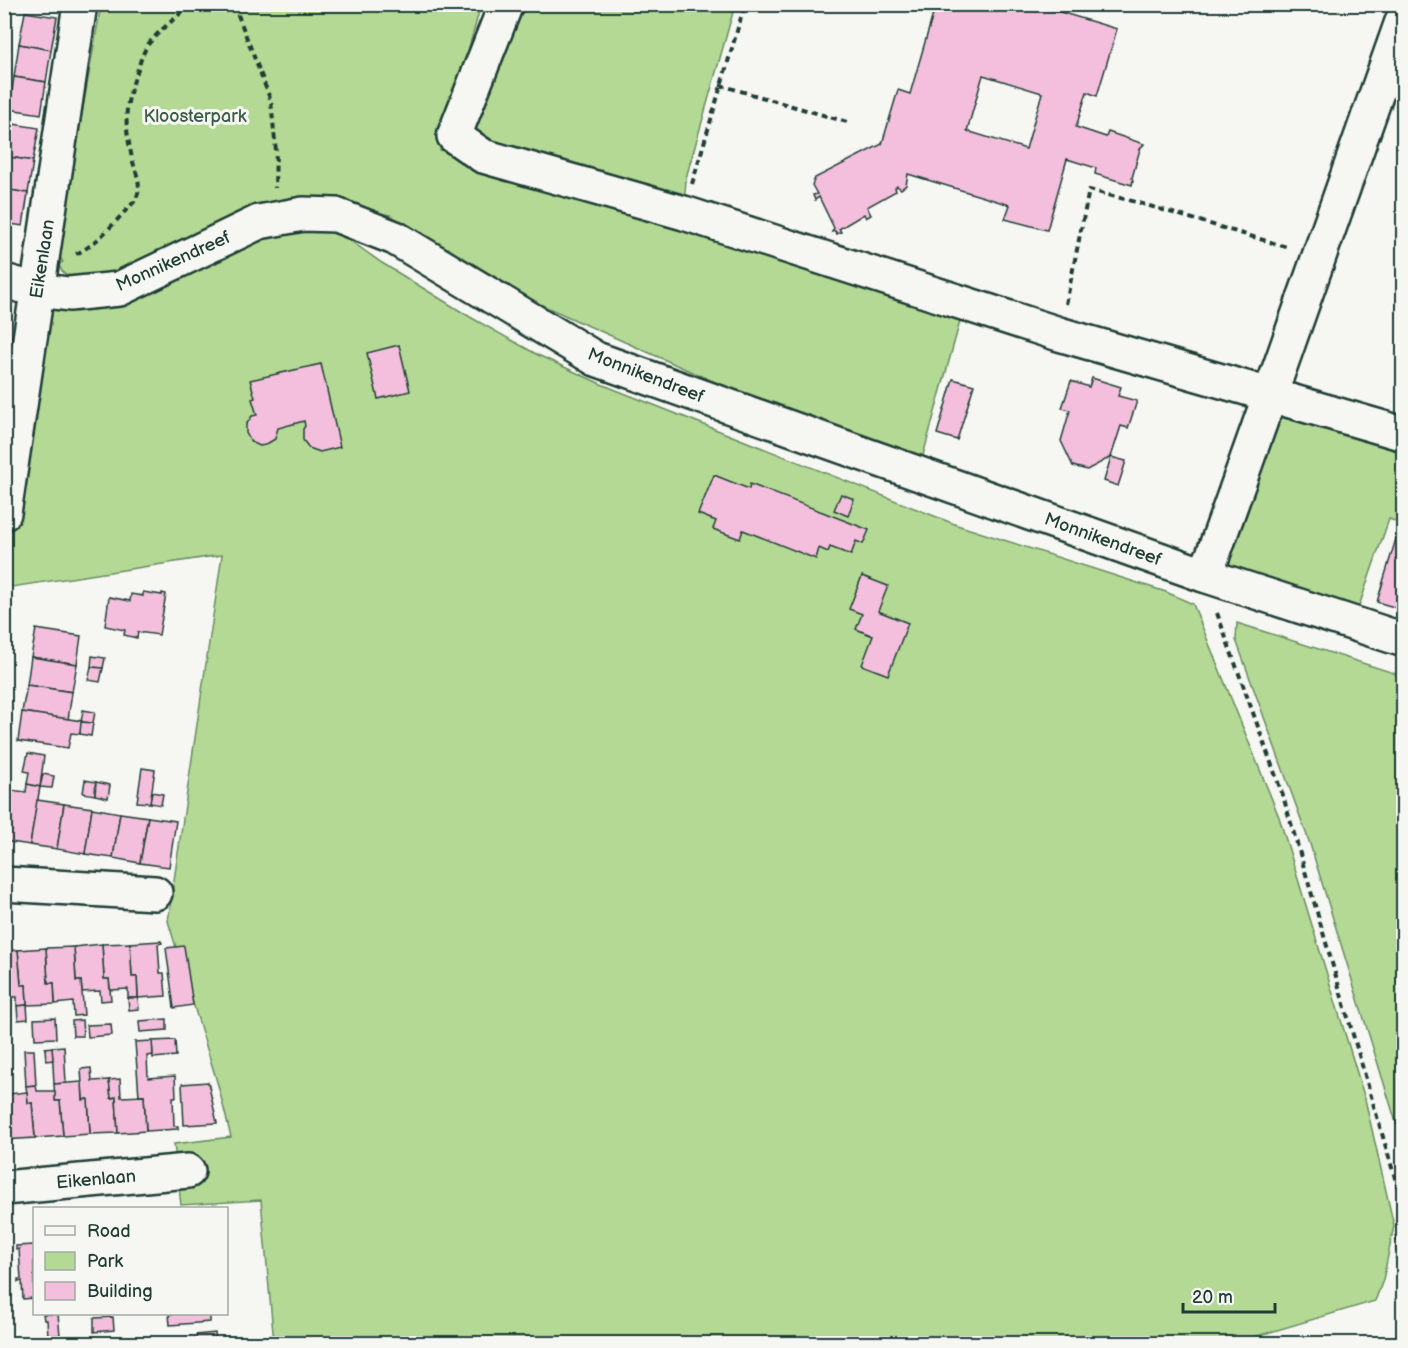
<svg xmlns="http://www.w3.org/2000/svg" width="1408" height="1348" font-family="'Balsamiq Sans',sans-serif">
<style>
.green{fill:#b3d995;stroke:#698b64;stroke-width:1.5}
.building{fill:#f3bfdc;stroke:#1f3d34;stroke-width:1.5;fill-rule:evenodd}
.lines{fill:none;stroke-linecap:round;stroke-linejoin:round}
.minor-casing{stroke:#1f3d34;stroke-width:38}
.path{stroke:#1f3d34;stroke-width:4;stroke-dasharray:6 4.5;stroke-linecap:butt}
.minor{stroke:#f6f6f2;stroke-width:33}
.labels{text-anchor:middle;stroke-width:6;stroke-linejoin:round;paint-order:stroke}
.park-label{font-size:18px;fill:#3d5c47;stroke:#f6f6f2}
.street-label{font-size:18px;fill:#1f3d34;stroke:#f6f6f2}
</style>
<rect width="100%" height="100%" fill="#f6f6f2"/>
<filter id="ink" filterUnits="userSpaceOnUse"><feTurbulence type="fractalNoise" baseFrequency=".0167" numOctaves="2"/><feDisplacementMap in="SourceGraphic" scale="12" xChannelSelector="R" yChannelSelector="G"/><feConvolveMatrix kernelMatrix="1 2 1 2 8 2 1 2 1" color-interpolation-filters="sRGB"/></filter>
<g filter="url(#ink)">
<g class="green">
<path d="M101 5H481L440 150 962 314 922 459 764 404 535 302 390 215 320 204 127 277 71 279 62 271 58 264 63 262 54 248 73 165Z"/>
<path d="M517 5H735L686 178 685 196 493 146 466 128Z"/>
<path d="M302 227 338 232 382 263 470 317 538 355 601 384 957 525 1166 592 1193 604 1279 817 1365 1099 1394 1226 1383 1280 1375 1301 1230 1344 274 1343 261 1200 181 1205 174 1144 231 1137 218 1085 168 921 222 555 5 588V536L24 388 38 305 101 308 138 298 221 247Z"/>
<path d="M1274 406 1403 445V524L1389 519 1358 609 1217 566Z"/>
<path d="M1237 623 1403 676V1145L1310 844 1236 640Z"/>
</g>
<g class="building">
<path d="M936 4H1051L1050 9 1117 29 1097 96 1087 92 1076 127 1106 137 1108 132 1144 144 1140 149 1132 178 1133 180 1132 185 1095 174 1096 168 1067 159 1047 230 1005 219 1010 205 908 174 906 185 901 189 897 186 895 188 896 191 867 207 871 215 866 218 864 214 839 229 841 232 837 234 835 231 832 232 834 228 819 197 815 200 813 195 817 194 812 185 815 178 882 144 898 90 910 94ZM983 75 1042 93 1026 149 967 131Z"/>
<path d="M25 12 57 17 51 50 19 44Z"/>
<path d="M19 44 51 50 46 82 14 77Z"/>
<path d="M14 77 46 82 41 114 9 109Z"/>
<path d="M7 123 39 128 33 161 4 156Z"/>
<path d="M4 156 33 161 28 193 4 189Z"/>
<path d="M4 189 28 193 23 226 4 223Z"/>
<path d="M399 345 410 391 378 399 367 353Z"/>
<path d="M321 364 340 447 320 452 309 448 303 440V429L305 426 304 421 278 428 275 439 265 445 260 446 251 442 246 433V425L252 416 257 415 252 399 255 398 250 380Z"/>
<path d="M1092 378 1121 387 1118 396 1137 401 1128 428 1121 426 1111 457 1087 470 1073 466 1061 441 1070 410 1062 408 1071 381 1089 387Z"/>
<path d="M953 379 974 385 957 440 937 434Z"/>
<path d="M1111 457 1126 461 1118 486 1104 481Z"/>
<path d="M714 475 749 489 750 484 869 530 863 544 856 541 851 555 830 547 828 552 819 548 816 559 743 530 740 539 713 529 716 521 698 514Z"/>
<path d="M841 494 854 499 848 516 834 510Z"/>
<path d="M1398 532 1404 533V610L1377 602Z"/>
<path d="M862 576 888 586 878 611 908 623 888 675 862 665 873 636 856 629 862 614 849 609Z"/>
<path d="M143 592 162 595V593L166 594 159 635 138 632 137 638 124 635 125 630 105 626 109 597 130 601 131 594 143 596Z"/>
<path d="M36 629 81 636 77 664 31 657Z"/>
<path d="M92 656 105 658 103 668 91 667Z"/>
<path d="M31 657 77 664 72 692 27 685Z"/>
<path d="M91 667 103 668 100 682 88 680Z"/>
<path d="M27 685 72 692 68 720 22 712Z"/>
<path d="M83 710 95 712 93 723 81 722Z"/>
<path d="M22 712 82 721 80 734 71 733 68 748 18 741Z"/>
<path d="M81 722 93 723 91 736 80 734Z"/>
<path d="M28 753 44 756 40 787 27 784 29 772 24 771Z"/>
<path d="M142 768 155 770 150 803 137 802Z"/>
<path d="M43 774 54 776 52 788 40 787Z"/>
<path d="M85 780 96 782 95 795 83 793Z"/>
<path d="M96 782 110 785 108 798 95 795Z"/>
<path d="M27 784 40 787 30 845 4 841V821L10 790 26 792Z"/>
<path d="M152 792 163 794 161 805 150 803Z"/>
<path d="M37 800 64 804 57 849 30 845Z"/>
<path d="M64 804 92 808 85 854 57 849Z"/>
<path d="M92 808 120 813 113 858 85 854Z"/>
<path d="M120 813 148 817 140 863 113 858Z"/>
<path d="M148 817 176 821 169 867 140 863Z"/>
<path d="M161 941 162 943 158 944 160 973H164L166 996 138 998 137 977H132L130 943Z"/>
<path d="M130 943 132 977H137L138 998H128V989L110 990 109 979H104L102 944Z"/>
<path d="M102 944 104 979H109L111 1000 101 1001 100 991 82 992 81 981H76L74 947Z"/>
<path d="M184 946 193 1005 174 1008 166 948Z"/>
<path d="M74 947 76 981H81L84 1015 74 1016 73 1002 55 1004 54 983H48L46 948Z"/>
<path d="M46 948 48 983H54L55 1004 27 1005 26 985H21L18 950Z"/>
<path d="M18 950 21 985H26L27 1005 17 1006V997H4V951Z"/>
<path d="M128 998H138L139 1009 129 1010Z"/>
<path d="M27 1005 28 1019 18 1020 17 1006Z"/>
<path d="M55 1018 56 1038 35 1039 34 1019Z"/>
<path d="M167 1019V1030L140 1032 139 1021Z"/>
<path d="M82 1020 83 1036H73L72 1021Z"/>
<path d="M111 1024 112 1035 88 1037 87 1025Z"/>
<path d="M175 1040 176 1056 153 1058 152 1041Z"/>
<path d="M152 1041 153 1055 147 1056 148 1078 175 1076 176 1097H173L174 1126H178V1129L146 1131 144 1096H139L135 1042Z"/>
<path d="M64 1046 66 1083 54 1084 52 1047Z"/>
<path d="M52 1047 53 1060 46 1061 45 1048Z"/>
<path d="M24 1050H34L36 1085 26 1086Z"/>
<path d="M91 1068 92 1081 109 1080 111 1098 116 1097 118 1133 90 1134 88 1099 83 1100 81 1069Z"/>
<path d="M120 1079 121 1097 144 1096 146 1131 118 1133 116 1097 111 1098 109 1080Z"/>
<path d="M82 1082 83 1100 88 1099 90 1134 63 1136 60 1101H55L54 1084Z"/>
<path d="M208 1082 217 1123 184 1125 182 1084Z"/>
<path d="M36 1085 37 1091H55V1101H60L63 1136 35 1138 32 1103H28L26 1086Z"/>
<path d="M4 1087H9V1094L27 1092 28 1103H32L35 1138 4 1140Z"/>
<path d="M34 1245V1298L23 1299 22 1281 18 1282V1279H21L19 1249 16 1250V1246Z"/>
<path d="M43 1314H58L60 1335 48 1336 47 1320H44Z"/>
<path d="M169 1314H210V1322L170 1325Z"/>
<path d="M113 1317 114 1330 94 1332V1318Z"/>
<path d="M215 1333 216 1344H197L196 1335Z"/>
</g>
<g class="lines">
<defs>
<g id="minor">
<path d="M506 4 454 136 483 156 684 213 1059 334 1270 395 1213 555 1204 575"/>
<path d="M1404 16 1270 395 1404 434"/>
<path d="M4 281 37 290 69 294 119 289 259 222 303 214 336 215 395 238 596 359 1204 575 1404 640"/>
<path d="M4 513 80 4"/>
<path d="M4 884 155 893"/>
<path d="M4 1188 188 1171"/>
</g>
</defs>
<use href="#minor" class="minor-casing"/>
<g class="path">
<path d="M230 4 239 6"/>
<path d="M239 4 238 15 271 101 276 151 275 188"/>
<path d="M720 85 847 122"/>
<path d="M692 184 745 4"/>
<path d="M76 254C98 244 117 219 134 202 144 187 136 175 132 158 124 122 124 106 137 72 140 62 143 51 150 42 162 28 177 17 191 4"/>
<path d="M1066 304 1089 190 1136 202 1290 248"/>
<path d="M1217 613 1283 796 1400 1195 1397 1259"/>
</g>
<use href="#minor" class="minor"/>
</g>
</g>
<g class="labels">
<g class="park-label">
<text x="195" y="122">Kloosterpark</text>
</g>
<g class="street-label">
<text transform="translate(42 259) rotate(-81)" y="6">Eikenlaan</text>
<text transform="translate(173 261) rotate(-24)" y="6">Monnikendreef</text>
<text transform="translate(646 375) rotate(21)" y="6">Monnikendreef</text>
<text transform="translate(1103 539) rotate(20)" y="6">Monnikendreef</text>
<text transform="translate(96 1179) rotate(-5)" y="6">Eikenlaan</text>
</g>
</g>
<rect width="1408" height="1348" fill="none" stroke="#f6f6f2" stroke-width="24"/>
<rect x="12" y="12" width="1384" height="1324" fill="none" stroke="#1f3d34" stroke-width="2" filter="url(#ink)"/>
<rect x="33" y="1207" width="195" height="108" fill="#f6f6f2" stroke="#a0aca6" stroke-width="1.5"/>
<rect x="45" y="1226" width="30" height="9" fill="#f6f6f2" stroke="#a0aca6" stroke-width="1.5"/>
<text x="87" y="1237" font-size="18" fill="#1f3d34">Road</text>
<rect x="45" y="1252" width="30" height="18" fill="#b3d995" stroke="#a0aca6" stroke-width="1.5"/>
<text x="87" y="1267" font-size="18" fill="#1f3d34">Park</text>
<rect x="45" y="1282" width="30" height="18" fill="#f3bfdc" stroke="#a0aca6" stroke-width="1.5"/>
<text x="87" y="1297" font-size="18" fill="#1f3d34">Building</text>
<path d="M1183 1303v9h92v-9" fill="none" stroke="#1f3d34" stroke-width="3"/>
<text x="1192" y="1303" font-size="18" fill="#1f3d34" stroke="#f6f6f2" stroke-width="4.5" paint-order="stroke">20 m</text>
</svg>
